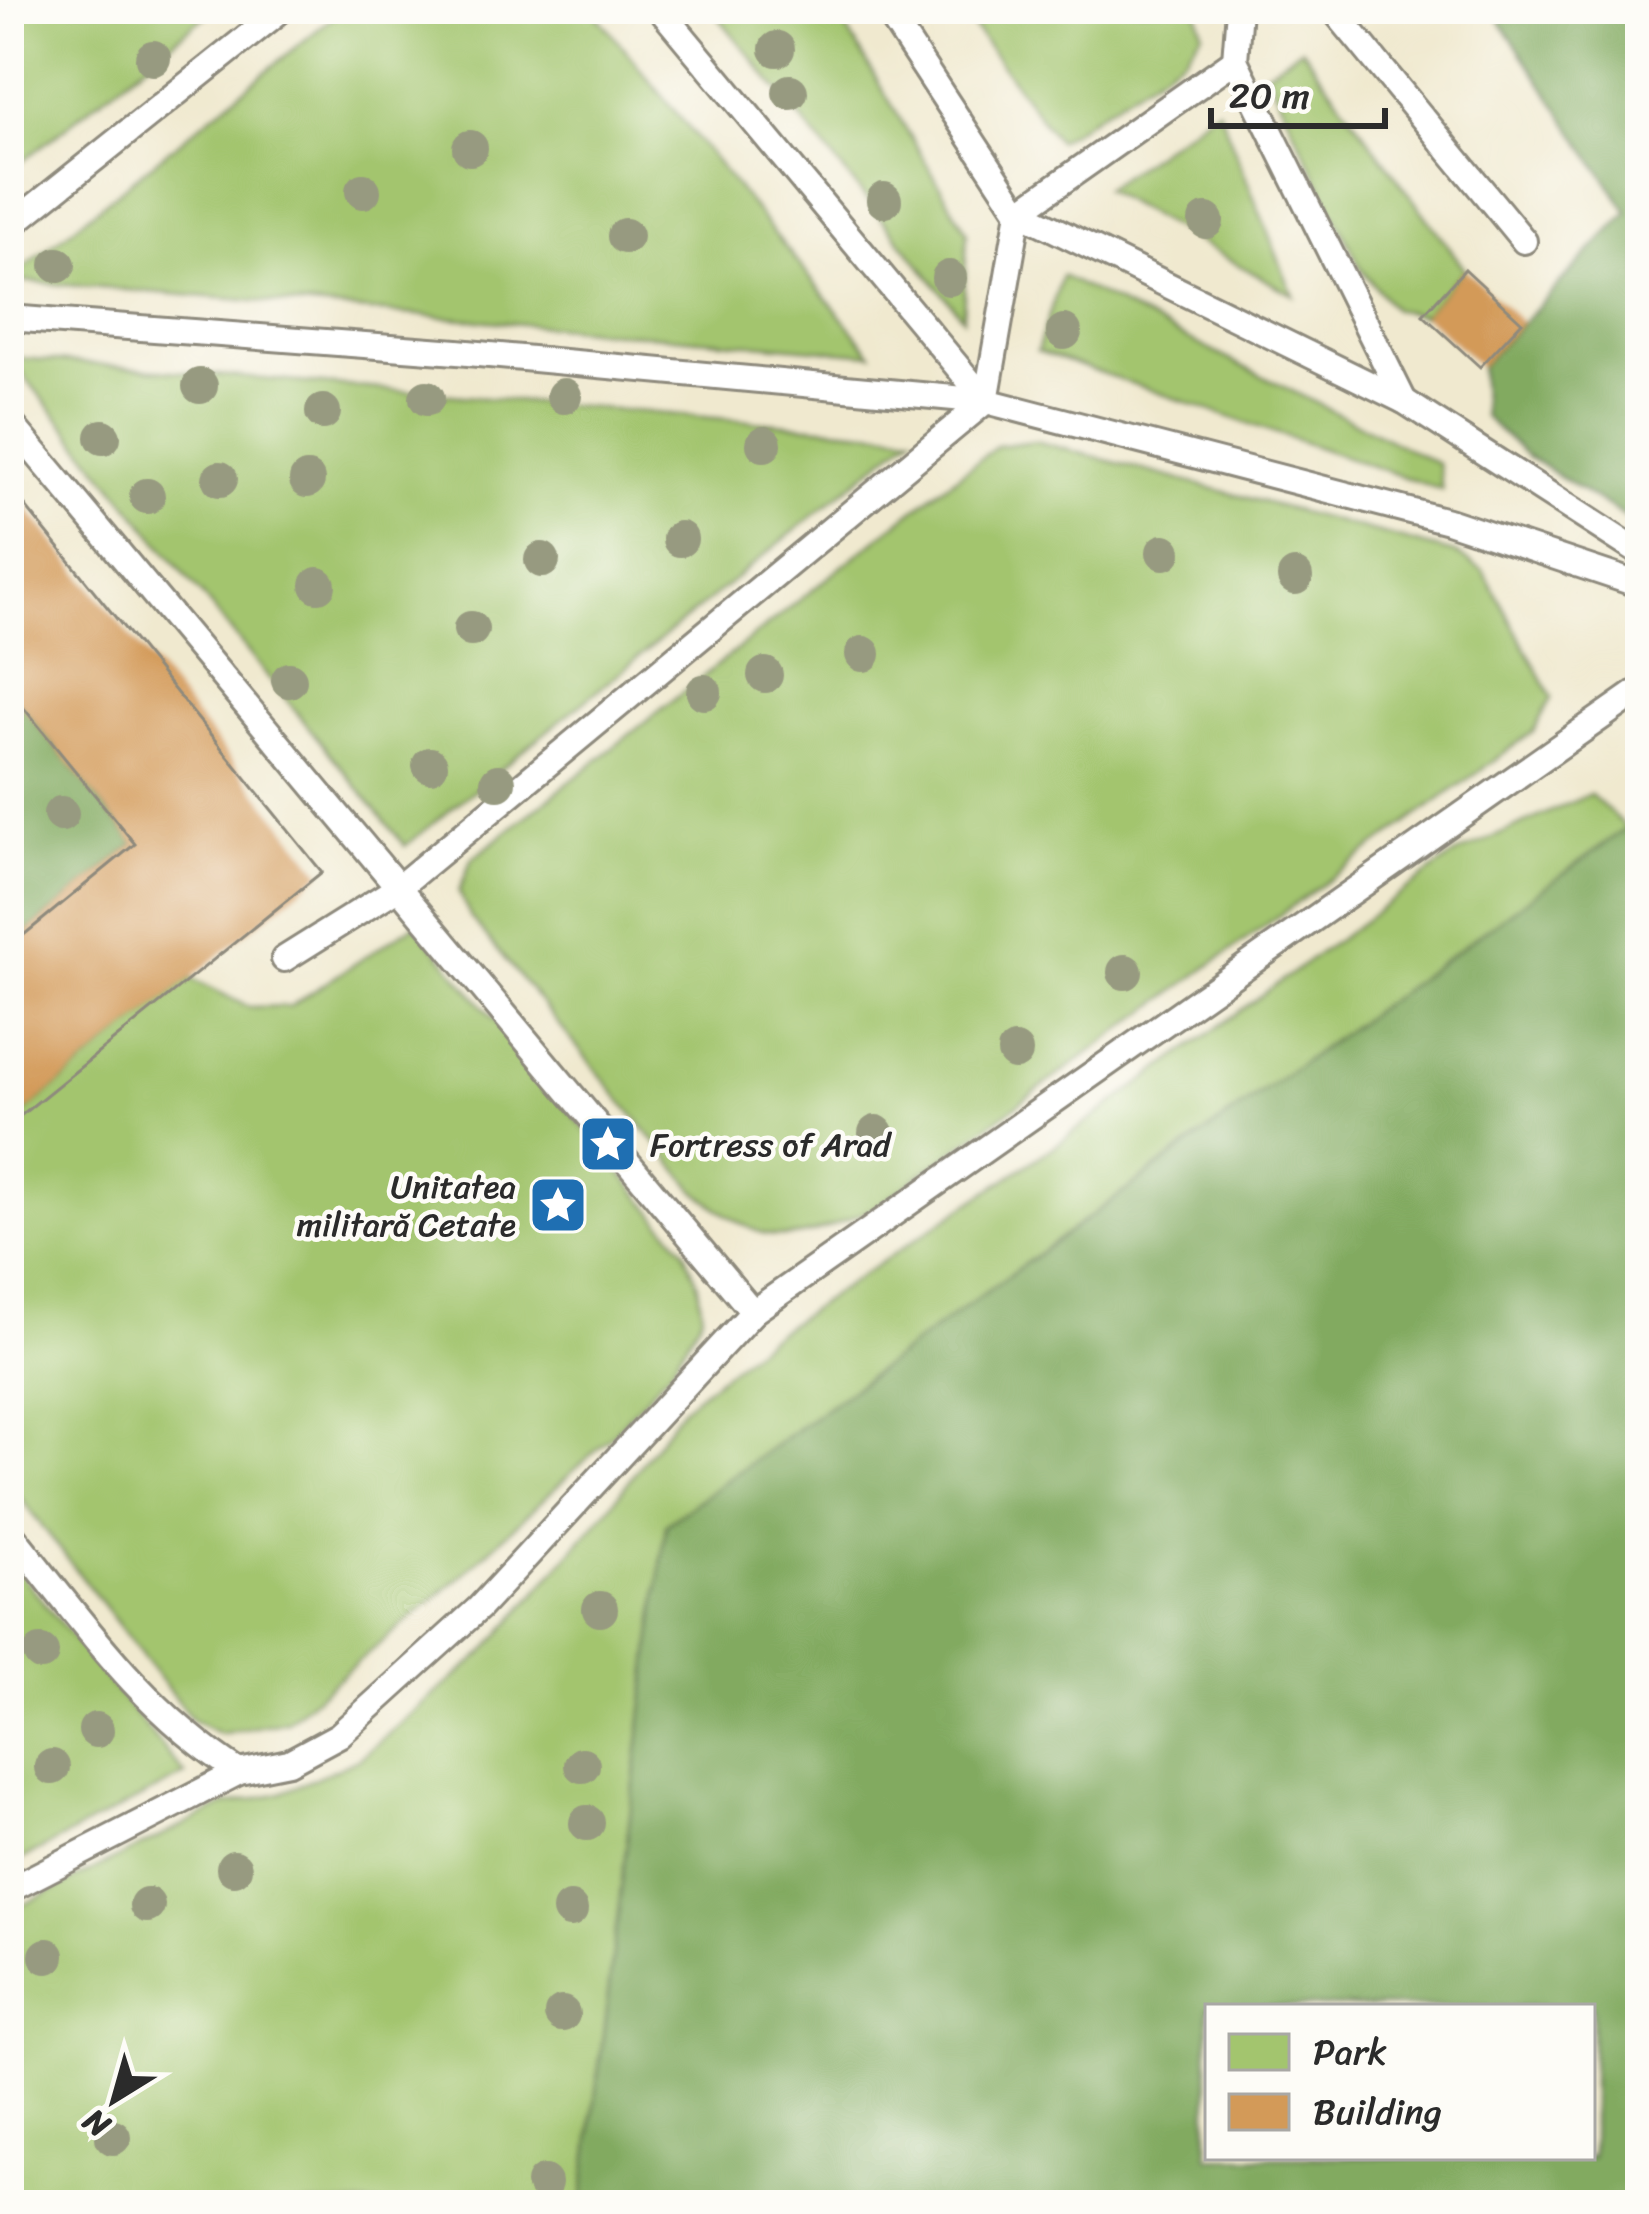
<svg xmlns="http://www.w3.org/2000/svg" width="1649" height="2214" font-family="Sriracha,sans-serif">
<style>
.green{fill:#a3c56e;stroke:#67784c;stroke-width:3}
.forest{fill:#82aa61;stroke:#566a46;stroke-width:3;fill-rule:evenodd}
.building{fill:#d39a58}
.lines{fill:none;stroke-linecap:round;stroke-linejoin:round}
.service-casing{stroke:#8e8a7d;stroke-width:30}
.service{stroke:#fff;stroke-width:24}
.tree{fill:#979a80}
.labels{text-anchor:middle;stroke-width:9;stroke-linejoin:round;paint-order:stroke}
.poi-label{font-size:33px;fill:#2b2b2b;stroke:#fdfcf7;text-anchor:start}
</style>
<rect width="100%" height="100%" fill="#fdfcf7"/>
<filter id="ink" filterUnits="userSpaceOnUse"><feTurbulence type="fractalNoise" baseFrequency=".00833" numOctaves="2"/><feDisplacementMap in="SourceGraphic" scale="24" xChannelSelector="R" yChannelSelector="G"/><feConvolveMatrix kernelMatrix="1 2 1 2 8 2 1 2 1" color-interpolation-filters="sRGB"/></filter>
<filter id="wash" filterUnits="userSpaceOnUse"><feTurbulence type="fractalNoise" baseFrequency=".004" numOctaves="4" result="noise"/><feDisplacementMap in="SourceGraphic" scale="48" xChannelSelector="R" yChannelSelector="G"/><feGaussianBlur stdDeviation="2.7" result="paint"/><feColorMatrix in="noise" values="0 0 0 0 0 0 0 0 0 0 0 0 0 0 0 0 0 1.4 0 .05"/><feComposite in="paint" operator="in"/></filter>
<g filter="url(#wash)">
<rect width="100%" height="100%" fill="#f0e9cf"/>
<g class="green">
<path d="M9 9H214L9 172Z"/>
<path d="M343 9H592L872 354 9 280Z"/>
<path d="M712 9H835L967 232 963 318Z"/>
<path d="M960 9H1197L1203 32 1185 56 1057 141Z"/>
<path d="M1301 48 1465 269 1423 315 1393 309 1361 269 1266 72Z"/>
<path d="M1218 108 1293 295 1104 189Z"/>
<path d="M1062 276 1438 464 1442 490 1037 351Z"/>
<path d="M9 357 913 435 405 846Z"/>
<path d="M1035 441 1454 553 1483 570 1552 697 1533 732 876 1207C792 1245 769 1253 695 1190L471 918 459 892 471 860 939 490 997 446Z"/>
<path d="M1590 794 1627 828 667 1524 582 2205H9V1912L225 1805 281 1793 360 1758 485 1652 609 1508 683 1407 768 1338 1055 1146 1454 855Z"/>
<path d="M415 924 684 1249 698 1285 702 1315 671 1368 611 1436 460 1577 287 1721 220 1734 192 1720 9 1483V1125L190 978 249 1007 291 1006Z"/>
<path d="M9 1560 185 1775 9 1866Z"/>
</g>
<g class="forest">
<path d="M1492 9H1640V522L1626 518 1527 456 1483 416 1480 367 1628 212Z"/>
<path d="M9 690 135 844 9 947Z"/>
<path d="M1640 818V2205H582L666 1524ZM1592 2007V2157H1208V2007Z"/>
</g>
<g id="blocks">
<g class="building">
<path d="M1465 269 1522 322 1480 367 1423 315Z"/>
<path d="M9 486 322 872 9 1125V947L135 844 9 690Z"/>
</g>
</g>
</g>
<g filter="url(#ink)">
<use href="#blocks" fill-opacity="0" stroke="#8e8a7d" stroke-width="3"/>
<g class="lines">
<defs>
<g id="service">
<path d="M660 9 986 401"/>
<path d="M886 9 1019 212 1404 401 1640 553"/>
<path d="M1333 9 1524 241"/>
<path d="M1235 60 1239 9"/>
<path d="M9 227 282 9"/>
<path d="M9 318 457 352 986 401 1448 521 1640 585"/>
<path d="M9 421 753 1312"/>
<path d="M284 959 399 887 986 401 1019 212 1235 60 1404 401"/>
<path d="M9 1531C81 1620 141 1709 239 1772"/>
<path d="M9 1890 239 1772 289 1762 339 1735 479 1608 753 1312 1640 690"/>
</g>
</defs>
<use href="#service" class="service-casing"/>
<use href="#service" class="service"/>
</g>
<g class="tree">
<circle cx="777" cy="49" r="18"/>
<circle cx="153" cy="58" r="18"/>
<circle cx="790" cy="92" r="18"/>
<circle cx="470" cy="148" r="18"/>
<circle cx="363" cy="191" r="18"/>
<circle cx="884" cy="200" r="18"/>
<circle cx="1206" cy="221" r="18"/>
<circle cx="625" cy="236" r="18"/>
<circle cx="58" cy="265" r="18"/>
<circle cx="949" cy="278" r="18"/>
<circle cx="1064" cy="332" r="18"/>
<circle cx="200" cy="386" r="18"/>
<circle cx="564" cy="396" r="18"/>
<circle cx="427" cy="398" r="18"/>
<circle cx="323" cy="412" r="18"/>
<circle cx="103" cy="437" r="18"/>
<circle cx="764" cy="444" r="18"/>
<circle cx="220" cy="479" r="18"/>
<circle cx="307" cy="480" r="18"/>
<circle cx="147" cy="496" r="18"/>
<circle cx="680" cy="539" r="18"/>
<circle cx="1164" cy="552" r="18"/>
<circle cx="542" cy="560" r="18"/>
<circle cx="1295" cy="577" r="18"/>
<circle cx="318" cy="585" r="18"/>
<circle cx="471" cy="629" r="18"/>
<circle cx="863" cy="654" r="18"/>
<circle cx="765" cy="675" r="18"/>
<circle cx="289" cy="680" r="18"/>
<circle cx="704" cy="692" r="18"/>
<circle cx="430" cy="765" r="18"/>
<circle cx="498" cy="782" r="18"/>
<circle cx="61" cy="814" r="18"/>
<circle cx="1125" cy="972" r="18"/>
<circle cx="1015" cy="1052" r="18"/>
<circle cx="876" cy="1133" r="18"/>
<circle cx="600" cy="1609" r="18"/>
<circle cx="41" cy="1653" r="18"/>
<circle cx="96" cy="1730" r="18"/>
<circle cx="582" cy="1765" r="18"/>
<circle cx="52" cy="1767" r="18"/>
<circle cx="587" cy="1823" r="18"/>
<circle cx="234" cy="1868" r="18"/>
<circle cx="147" cy="1905" r="18"/>
<circle cx="570" cy="1910" r="18"/>
<circle cx="47" cy="1956" r="18"/>
<circle cx="562" cy="2014" r="18"/>
<circle cx="113" cy="2137" r="18"/>
<circle cx="544" cy="2183" r="18"/>
</g>
</g>
<defs>
<symbol id="sight-square" viewBox="-11 -11 22 22"><rect x="-9" y="-9" width="18" height="18" rx="4" fill="#1f6fb2" stroke="#fdfcf7"/><path d="M0-6L1.8-2.2L6-1.7L2.9 1.2L3.7 5.4L0 3.3L-3.7 5.4L-2.9 1.2L-6-1.7L-1.8-2.2Z" fill="#fff"/></symbol>
</defs>
<g fill-rule="evenodd">
<use href="#sight-square" x="575" y="1111" width="66" height="66"/>
<use href="#sight-square" x="525" y="1172" width="66" height="66"/>
</g>
<g class="labels">
<g class="poi-label">
<text x="650" y="1156">Fortress of Arad</text>
<text x="516" y="1198" text-anchor="end">Unitatea<tspan x="516" dy="38">militară Cetate</tspan></text>
</g>
</g>
<rect width="1649" height="2214" fill="none" stroke="#fdfcf7" stroke-width="48"/>
<rect x="1205" y="2004" width="390" height="156" fill="#fdfcf7" stroke="#a9a8a5" stroke-width="3"/>
<rect x="1229" y="2034" width="60" height="36" fill="#a3c56e" stroke="#a9a8a5" stroke-width="3"/>
<text x="1313" y="2064" font-size="36" fill="#2b2b2b">Park</text>
<rect x="1229" y="2094" width="60" height="36" fill="#d39a58" stroke="#a9a8a5" stroke-width="3"/>
<text x="1313" y="2124" font-size="36" fill="#2b2b2b">Building</text>
<g transform="translate(114 2100) rotate(217)" stroke="#fdfcf7" stroke-width="9" paint-order="stroke">
<path d="M0-9L21 45L0 30L-21 45Z" fill="#2b2b2b"/>
<text y="-18" font-size="33" font-weight="bold" text-anchor="middle" fill="#2b2b2b">N</text>
</g>
<path d="M1211 108v18h174v-18" fill="none" stroke="#2b2b2b" stroke-width="6"/>
<text x="1229" y="108" font-size="36" fill="#2b2b2b" stroke="#fdfcf7" stroke-width="9" paint-order="stroke">20 m</text>
</svg>
